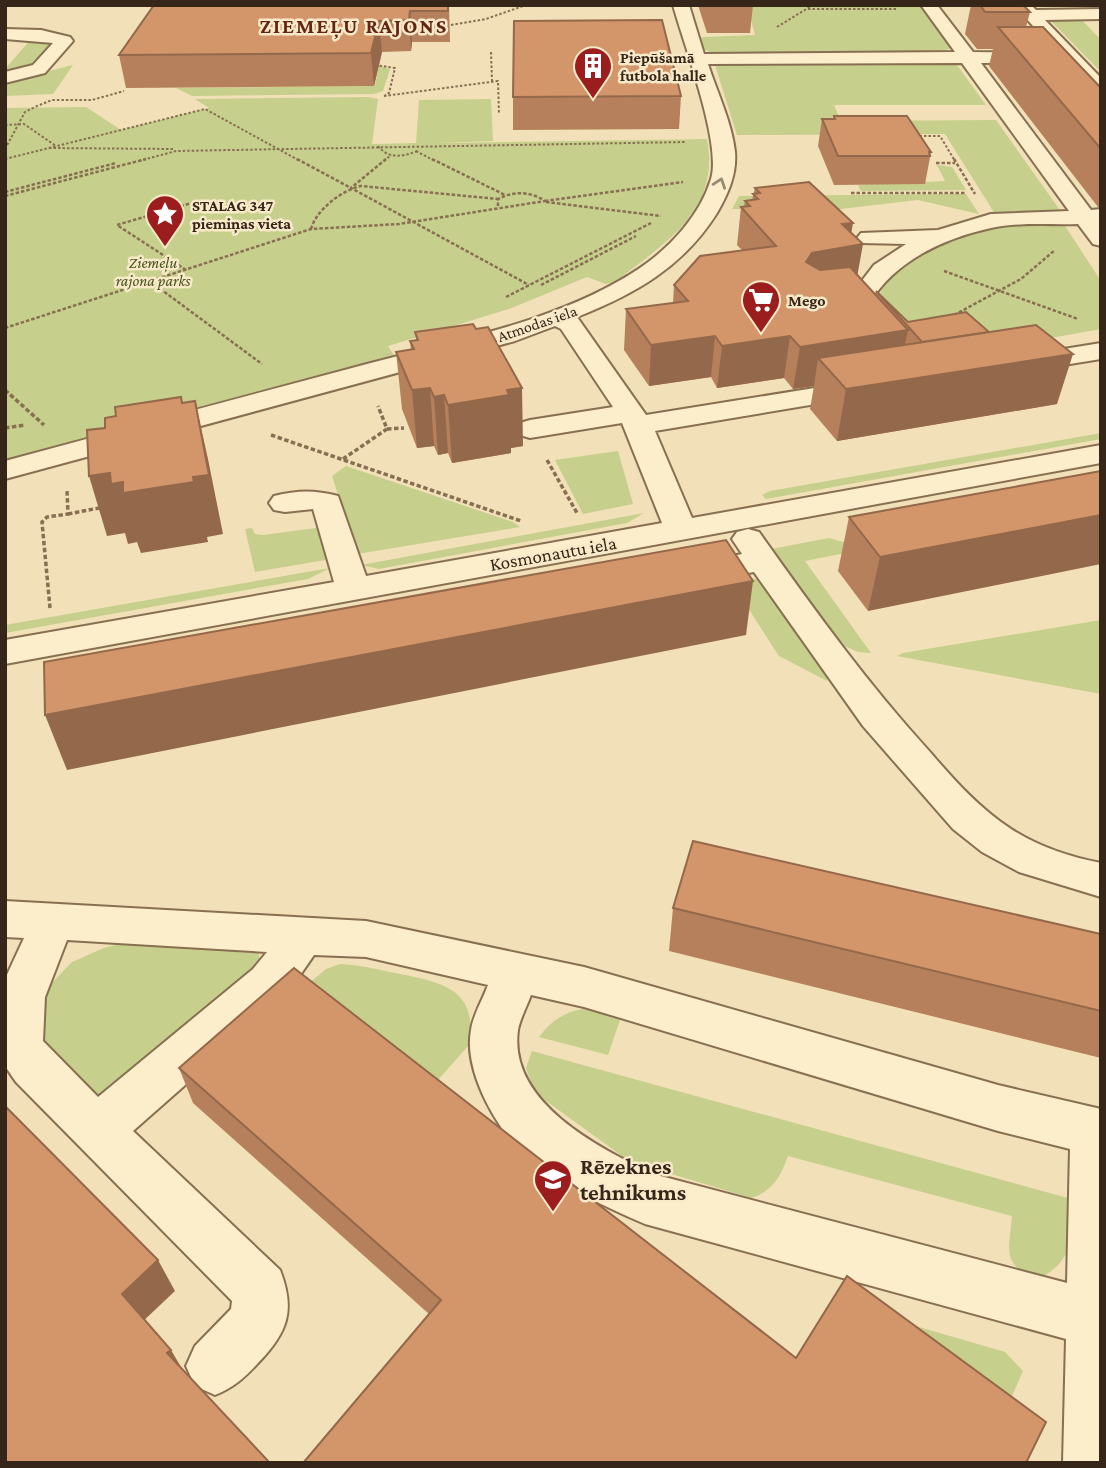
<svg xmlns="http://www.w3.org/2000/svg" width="1106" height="1468" font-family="'Crimson Pro',serif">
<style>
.green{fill:#c7cf8c}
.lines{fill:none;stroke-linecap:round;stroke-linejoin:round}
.minor-casing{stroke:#886f52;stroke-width:4}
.path-far2{stroke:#886f52;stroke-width:2;stroke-dasharray:2.5 2;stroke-linecap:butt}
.path-far1{stroke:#886f52;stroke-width:2.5;stroke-dasharray:3.5 2;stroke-linecap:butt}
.path{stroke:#886f52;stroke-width:3.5;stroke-dasharray:4.5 2.5;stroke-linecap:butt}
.minor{fill:#fcedcb;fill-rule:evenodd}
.wall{fill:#b5805b}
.shaded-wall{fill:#94684a}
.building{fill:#d3956a;stroke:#94684a;stroke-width:2}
.oneway{stroke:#988a72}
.labels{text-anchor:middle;stroke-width:5;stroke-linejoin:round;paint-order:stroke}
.far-poi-label{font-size:16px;font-weight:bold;fill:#352619;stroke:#f8eac8;text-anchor:start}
.far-park-label{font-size:16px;font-style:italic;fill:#46531d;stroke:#f8eac8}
.far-street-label{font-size:16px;fill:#352619;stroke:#f8eac8}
.street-label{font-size:19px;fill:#352619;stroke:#f8eac8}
.far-district-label{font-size:21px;font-weight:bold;letter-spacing:2px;fill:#652515;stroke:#f8eac8}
.near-poi-label{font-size:23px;font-weight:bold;fill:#352619;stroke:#f8eac8;text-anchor:start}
</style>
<rect width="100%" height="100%" fill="#f1e0b8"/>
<g class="green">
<path d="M747 5H936L962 43 944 51 713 53 703 49 699 38 704 37 755 35Z"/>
<path d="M1078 16 1101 40V72L1050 20Z"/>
<path d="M33 37 54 42 36 66 5 75V69Z"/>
<path d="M926 61 957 65 986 105H834L841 121 996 120 1062 213 995 214 945 134 737 135 715 65Z"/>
<path d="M73 65 53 94 5 96V82Z"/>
<path d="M379 65 390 69 383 91 374 94 192 96 176 88 375 86Z"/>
<path d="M368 97 378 99 372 144 416 143 419 100 491 99 493 141 433 143 707 139C721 212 664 243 615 282L606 284 587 277 509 309 388 346 395 357 383 363 5 460V108L86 107 121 130 209 108 195 99Z"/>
<path d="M937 165 952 167 966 190 861 191 858 185 945 181Z"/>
<path d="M966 194 979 214 918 200 832 210 732 209 739 196Z"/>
<path d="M991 221 1065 226 1101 281V329L946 357 877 301 891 268 952 238 977 232Z"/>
<path d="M1101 433V439L766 499 762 495 770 491Z"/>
<path d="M618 451 633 504 583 514 555 460Z"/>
<path d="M346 466 513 522 520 527 357 554 332 476Z"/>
<path d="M644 513 627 523 379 569 361 565Z"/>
<path d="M252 528 255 534 263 535 316 528 321 529 331 559 255 572 245 529Z"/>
<path d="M829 538 858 546 845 553 805 561 871 653 858 652 832 640 766 550Z"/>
<path d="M330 568 308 579 5 633V625Z"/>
<path d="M726 574 762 580 827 674V681L779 656Z"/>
<path d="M1101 620V694L897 656 903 653Z"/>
<path d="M140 938 247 947 259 953V965L104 1099C80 1093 45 1060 39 1034 37 1023 40 1007 40 995L72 962 104 948Z"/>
<path d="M340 964C361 965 380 970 400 974 445 983 478 990 469 1045L422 1098 295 995 326 969Z"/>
<path d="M597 1007 622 1014 608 1055 539 1037C555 1016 571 1009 597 1007Z"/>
<path d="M532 1051 1075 1200C1073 1237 1074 1261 1037 1280 1001 1263 1009 1252 1012 1216L788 1156C780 1177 774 1190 751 1198L629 1161 535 1093 526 1068Z"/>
<path d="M840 1304 1005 1352 1023 1371 1005 1412Z"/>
</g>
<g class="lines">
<defs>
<g id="minor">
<path d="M673 5H689L704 54 955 52 921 5H937L973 52 1050 53 1053 57 1044 62 981 63 1091 210 1101 209V246L1093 244 1078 224C1051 225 1018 222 991 228 945 238 894 261 870 303L890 328 886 334H868L844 304 874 265 906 244 861 243 857 238 861 233 938 230 991 214 1069 211 962 63 708 64C717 92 732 123 735 152 737 174 728 194 717 213 683 267 635 294 577 317L646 415 864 380 874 382 878 388 874 394 864 396 655 431 692 518 1101 445V463L5 664V640L334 582 313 509 285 512 274 510 269 503 274 496C298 490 315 490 338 496L366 576 662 523 622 423 530 438 520 435 515 429 520 423 530 420 613 407 561 329 555 326 515 341 5 479V461C126 428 247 396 367 364 457 340 563 320 640 268 671 247 700 215 711 179 722 144 684 45 673 5Z"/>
<path d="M1014 5H1031L1036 10 1101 9V19L1045 20 1101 78V95L1094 93Z"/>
<path d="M5 29 41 30 70 37 73 41 45 73 5 83V72L33 65 53 43 5 39Z"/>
<path d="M1101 343V359L1020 372 1010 370 1006 364 1010 358 1020 356Z"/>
<path d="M748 529 759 532C813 608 867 683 930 752 954 780 980 809 1011 829 1039 847 1069 857 1101 863V897L1019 872 982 852 953 829 863 726 754 572 692 583 680 580 675 573 680 566 742 554 732 539 737 532Z"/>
<path d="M5 901 366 921 584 967 998 1085 1101 1109V1463H1063L1066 1339 645 1224C607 1208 564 1187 532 1162 500 1136 463 1073 471 1030 473 1015 483 999 488 985L366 957 314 955 285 997 133 1131 280 1270C296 1311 287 1333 258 1363 244 1378 234 1387 215 1395L195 1386 186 1366 195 1346 231 1309 232 1301 16 1082 5 1066V979L24 938 5 937ZM67 940 267 952 253 969 98 1097 43 1041 45 997ZM531 995 584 1007 998 1131 1070 1149 1067 1283 653 1174C600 1148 508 1103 518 1030 520 1019 527 1006 531 995Z"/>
</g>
</defs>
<use href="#minor" class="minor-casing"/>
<g class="path-far2">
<path d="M808 9H897"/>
<path d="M451 25 486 19 526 5"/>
<path d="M777 27 813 5"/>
<path d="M491 52 492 81"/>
<path d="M375 65 395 68 389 93 385 95"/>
<path d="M384 96 498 81 499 114"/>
<path d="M5 125 24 124 56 146"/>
<path d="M915 136H940L955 161"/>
<path d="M378 146C388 159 403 157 417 151"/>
<path d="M49 148 175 149"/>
<path d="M5 149 25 112 37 106 52 100H92L124 91"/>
<path d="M416 151 435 161"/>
<path d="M5 159 205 109 300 161"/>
<path d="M139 161 176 151 686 142"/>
<path d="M384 161 391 155"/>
</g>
<g class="path-far1">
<path d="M297 159 351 188"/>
<path d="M386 159 351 188 529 285"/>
<path d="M432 159 505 195"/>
<path d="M954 159 975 194"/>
<path d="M936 163H955"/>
<path d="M5 192 116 163"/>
<path d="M851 193H966"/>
<path d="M5 196 146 159"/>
<path d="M545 201 683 182"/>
<path d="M546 202 661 216"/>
<path d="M311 229C316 210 342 190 361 186L498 199"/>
<path d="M186 270 117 225 195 202"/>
<path d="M944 271 1078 319"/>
<path d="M151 282 262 364"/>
<path d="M541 285 636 236"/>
<path d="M506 297 651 223"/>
<path d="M954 315 1021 279 1055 250"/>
<path d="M5 328 311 229 399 224 545 201C530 191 514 191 498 199V208"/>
</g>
<g class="path">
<path d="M5 390 44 425"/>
<path d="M5 428 25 425"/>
<path d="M387 429 404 428"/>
<path d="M271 435 521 521"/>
<path d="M343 459 387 429 378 406"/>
<path d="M547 460 577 513"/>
<path d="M68 514 99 508"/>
<path d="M50 608 42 522 47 517 68 514 67 490"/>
</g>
<use href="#minor" class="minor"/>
</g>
<g class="wall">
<path d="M154 5H449L450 42H412L411 51 382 52 374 86 126 88 119 55Z"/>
<path d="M698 5H753L750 33H707Z"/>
<path d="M971 5H1023L1030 12 1026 27 1101 88V207H1098L989 66 993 49H977L965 34Z"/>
<path d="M681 96 679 129 513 130V97Z"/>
<path d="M834 116 931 152 925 184 834 185 818 146 822 119H833Z"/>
<path d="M755 188 851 232 857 275 875 294 876 291 908 322 1057 404 837 441 810 409 814 386 793 389 784 378 717 388 711 377 649 386 624 350 626 309 673 303 674 285 742 250 737 245 741 207H744L745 201 752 200Z"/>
<path d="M415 332 523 446 511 448V453L452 463 448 453 438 455 434 446 417 448 402 409 396 352 411 350 410 341 416 340Z"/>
<path d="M1101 471 868 611 838 571 849 517Z"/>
<path d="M673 908 1101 934V1058L669 951Z"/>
<path d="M179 1068 796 1358 429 1314 193 1103Z"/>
</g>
<g class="shaded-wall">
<path d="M410 11 412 42 411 51 409 20Z"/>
<path d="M379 21 382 52 374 86 371 53Z"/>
<path d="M853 223 849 246 863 244 856 283 806 292V262L812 253 842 224Z"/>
<path d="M908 330 899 372 818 358 814 386 793 389 800 347Z"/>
<path d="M715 336 711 377 649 386 651 345Z"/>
<path d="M790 336 784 378 717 388 722 346Z"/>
<path d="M1073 354 1057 404 837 441 846 389Z"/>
<path d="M430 388 434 446 417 448 412 390Z"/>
<path d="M522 388 523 446 511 448V453L452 463 448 405 507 390Z"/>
<path d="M444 395 448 453 438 455 434 397Z"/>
<path d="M195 401 208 459 223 534 207 537 208 542 141 553 137 542 128 544 125 533 107 536 89 476 110 473 123 482 193 477Z"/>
<path d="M1101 515V564L868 611 880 557Z"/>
<path d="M753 581 746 635 67 770 45 715Z"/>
<path d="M158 1260 175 1291 140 1324 122 1294Z"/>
<path d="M171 1350 188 1379 167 1353Z"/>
</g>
<g class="building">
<path d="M154 5H448V11H410L409 20 379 21 371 53 119 55Z"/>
<path d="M980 5H1023L1030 12H985Z"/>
<path d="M662 20 681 96 513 97 514 21Z"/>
<path d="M998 27H1043L1101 88V149Z"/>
<path d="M834 116H907L931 152H929L930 156H838L822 119H835Z"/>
<path d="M809 182 853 223 842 224 863 244 812 253 806 262 820 270 850 267 908 330 800 347 790 336 722 346 715 336 651 345 626 309 688 301 674 285 700 256 776 246 741 207 750 206 745 201 758 199 753 194 760 193 755 188Z"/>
<path d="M876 291 908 322 966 312 989 332 922 342Z"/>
<path d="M473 324 476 329 488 327 522 388 507 390 509 395 448 405 444 395 434 397 430 388 412 390 396 352 414 349 410 341 418 340 415 332Z"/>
<path d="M1036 325 1073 354 846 389 818 358Z"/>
<path d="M181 397 182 403 195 401 209 475 193 477 194 482 123 493V482L111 484 110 473 89 476 87 430 105 428V418L116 416 115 407Z"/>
<path d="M1101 471V515L880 557 849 517Z"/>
<path d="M726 540 753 581 45 715 44 662Z"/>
<path d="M693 841 1101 934V1011L673 908Z"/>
<path d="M294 968 796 1358 847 1276 1046 1422 1026 1463H303L441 1300 179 1068Z"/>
<path d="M5 1106 158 1260 122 1294 171 1350 167 1353 270 1463H5Z"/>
</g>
<defs><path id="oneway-chevron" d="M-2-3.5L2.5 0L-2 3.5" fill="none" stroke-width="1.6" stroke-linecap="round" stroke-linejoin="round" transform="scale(1.75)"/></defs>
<use class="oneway" href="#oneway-chevron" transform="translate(720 183) rotate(-71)"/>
<defs>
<symbol id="building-pin" viewBox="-11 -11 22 30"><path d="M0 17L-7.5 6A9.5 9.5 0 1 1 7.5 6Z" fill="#9c1d1e" stroke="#f8eac8"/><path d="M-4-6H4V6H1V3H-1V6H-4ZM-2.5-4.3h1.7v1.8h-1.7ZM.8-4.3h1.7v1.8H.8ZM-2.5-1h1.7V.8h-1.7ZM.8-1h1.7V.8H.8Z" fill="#fff"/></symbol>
<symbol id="sight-pin" viewBox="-11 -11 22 30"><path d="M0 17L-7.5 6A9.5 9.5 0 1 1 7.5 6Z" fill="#9c1d1e" stroke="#f8eac8"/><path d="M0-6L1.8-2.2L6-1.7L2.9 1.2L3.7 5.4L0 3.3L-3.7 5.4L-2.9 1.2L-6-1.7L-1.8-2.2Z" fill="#fff"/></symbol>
<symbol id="supermarket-pin" viewBox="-11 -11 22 30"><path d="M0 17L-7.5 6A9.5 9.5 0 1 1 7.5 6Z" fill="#9c1d1e" stroke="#f8eac8"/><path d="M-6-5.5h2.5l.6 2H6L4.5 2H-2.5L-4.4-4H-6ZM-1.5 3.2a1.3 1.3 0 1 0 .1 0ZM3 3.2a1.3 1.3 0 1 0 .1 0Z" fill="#fff"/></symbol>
<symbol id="school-pin" viewBox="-11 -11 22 30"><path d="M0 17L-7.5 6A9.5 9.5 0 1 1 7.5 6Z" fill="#9c1d1e" stroke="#f8eac8"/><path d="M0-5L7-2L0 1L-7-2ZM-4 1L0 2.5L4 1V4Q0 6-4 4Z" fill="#fff"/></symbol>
</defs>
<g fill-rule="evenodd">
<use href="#building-pin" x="571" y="44" width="44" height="60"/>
<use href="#sight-pin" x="143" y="192" width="44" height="60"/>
<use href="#supermarket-pin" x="739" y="278" width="44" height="60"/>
<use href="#school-pin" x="531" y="1157" width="44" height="60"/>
</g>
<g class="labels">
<g class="far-poi-label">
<text x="620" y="63">Piepūšamā<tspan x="620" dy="18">futbola halle</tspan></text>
<text x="192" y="211">STALAG 347<tspan x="192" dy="18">piemiņas vieta</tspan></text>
<text x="788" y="306">Mego</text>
</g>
<g class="far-park-label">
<text x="153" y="268">Ziemeļu<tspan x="153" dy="18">rajona parks</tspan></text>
</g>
<g class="far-street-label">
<text transform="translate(537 323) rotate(-19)" y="6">Atmodas iela</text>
</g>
<g class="street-label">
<text transform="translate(553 553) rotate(-10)" y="7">Kosmonautu iela</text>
</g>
<g class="far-district-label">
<text x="354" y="33">ZIEMEĻU RAJONS</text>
</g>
<g class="near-poi-label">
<text x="580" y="1174">Rēzeknes<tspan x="580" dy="26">tehnikums</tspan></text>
</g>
</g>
<rect width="1106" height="1468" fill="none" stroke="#352619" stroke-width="14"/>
</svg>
